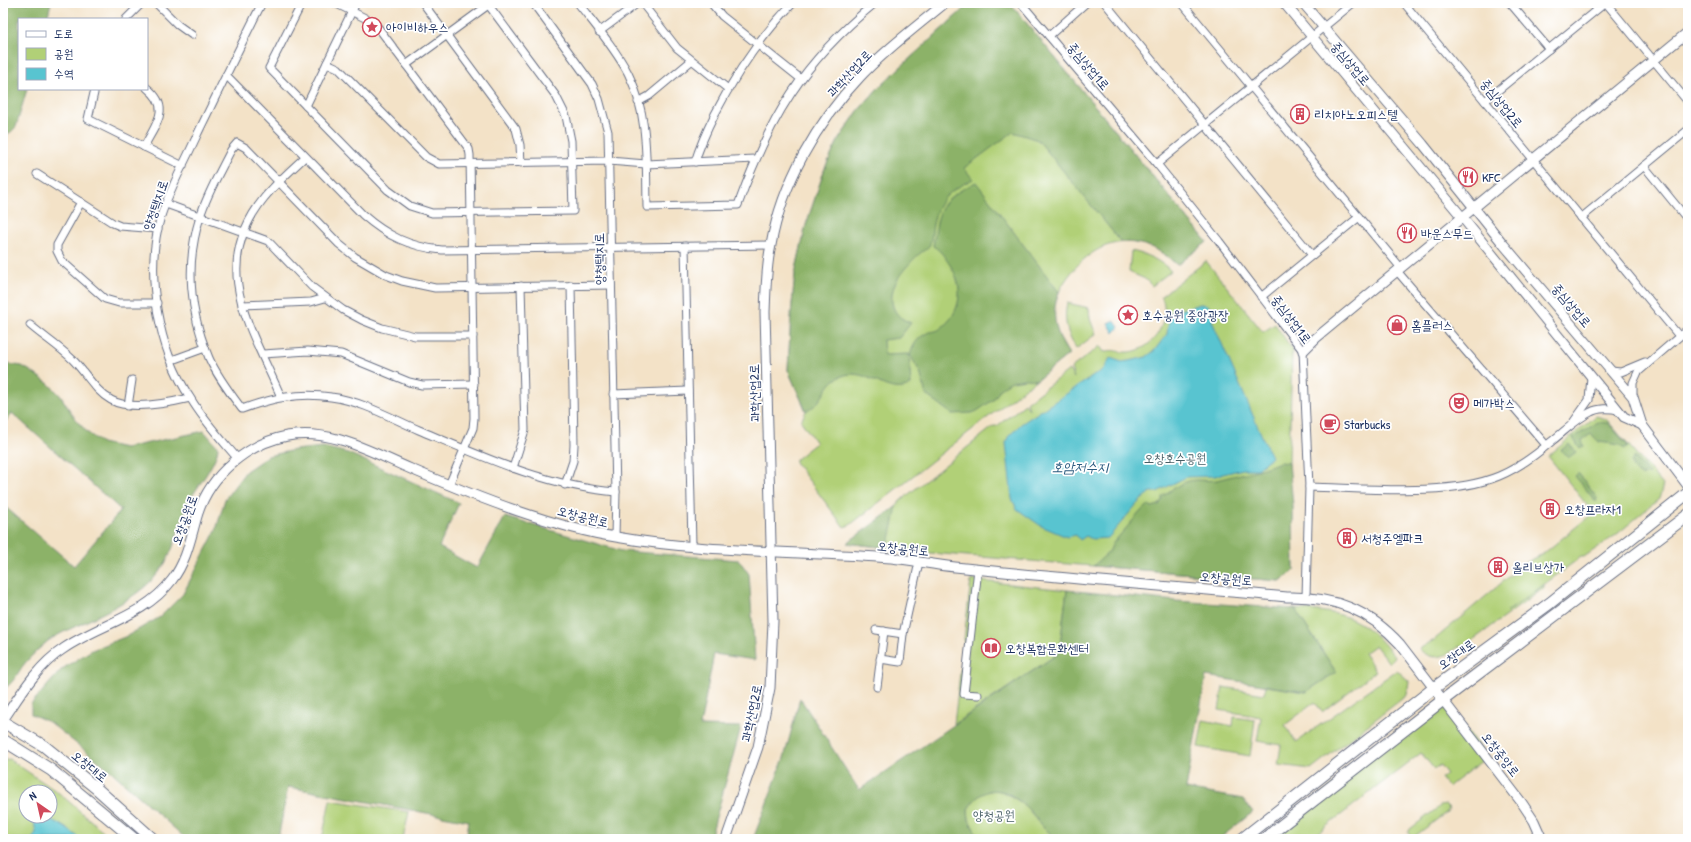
<svg xmlns="http://www.w3.org/2000/svg" width="1691" height="842" font-family="'Patrick Hand','Poor Story',sans-serif">
<style>
.green{fill:#b1d077;stroke:#66806a;fill-rule:evenodd}
.forest{fill:#8cb268;stroke:#547063}
.water{fill:#58c4d0;stroke:#3a7a97}
.lines{fill:none;stroke-linecap:round;stroke-linejoin:round}
.minor-casing{stroke:#676e83;stroke-width:9}
.tertiary-casing{stroke:#676e83;stroke-width:11}
.secondary-casing{stroke:#676e83;stroke-width:13}
.minor{stroke:#fff;stroke-width:7}
.tertiary{stroke:#fff;stroke-width:9}
.secondary{stroke:#fff;stroke-width:11}
.labels{text-anchor:middle;stroke-width:3.5;stroke-linejoin:round;paint-order:stroke}
.poi-label{font-size:13px;fill:#1b2f5e;stroke:#fff;text-anchor:start}
.street-label{font-size:13px;fill:#1b2f5e;stroke:#fff}
.park-label{font-size:13px;fill:#485f66;stroke:#fff}
.water-label{font-size:14px;font-style:italic;fill:#2d5c80;stroke:#fff}
</style>
<rect width="100%" height="100%" fill="#fff"/>
<filter id="ink" filterUnits="userSpaceOnUse"><feTurbulence type="fractalNoise" baseFrequency=".025" numOctaves="2"/><feDisplacementMap in="SourceGraphic" scale="8" xChannelSelector="R" yChannelSelector="G"/><feConvolveMatrix kernelMatrix="1 2 1 2 8 2 1 2 1" color-interpolation-filters="sRGB"/></filter>
<filter id="wash" filterUnits="userSpaceOnUse"><feTurbulence type="fractalNoise" baseFrequency=".012" numOctaves="4" result="noise"/><feDisplacementMap in="SourceGraphic" scale="16" xChannelSelector="R" yChannelSelector="G"/><feGaussianBlur stdDeviation="0.9" result="paint"/><feColorMatrix in="noise" values="0 0 0 0 0 0 0 0 0 0 0 0 0 0 0 0 0 1.4 0 .05"/><feComposite in="paint" operator="in"/></filter>
<g filter="url(#wash)">
<rect width="100%" height="100%" fill="#f3e2c7"/>
<g class="green">
<path d="M970 3H1010L1207 242 1177 265C1143 232 1101 235 1071 273 1063 283 1056 295 1054 309 1052 324 1061 342 1069 354L850 525 844 527 795 462 796 459 816 443 801 421 806 411 788 370 791 315 795 274 806 225 825 168 839 139 858 111 879 87Z"/>
<path d="M1131 251C1146 254 1160 260 1171 271L1152 286 1145 279 1129 272Z"/>
<path d="M1206 261 1263 332 1275 324 1292 349 1289 463 1294 571 1280 581 918 552 847 543 896 507 900 501 994 426H997L1025 404 1029 409 1027 402 1069 370 1074 378 1071 368 1100 346 1104 352C1113 348 1119 353 1129 352 1155 350 1172 318 1161 296Z"/>
<path d="M1067 303 1089 308 1090 319 1096 334 1076 349C1067 334 1063 319 1067 303Z"/>
<path d="M1596 416 1606 419 1663 485 1659 499 1616 535 1584 557H1581L1507 612 1543 586H1545L1544 588 1462 648H1460V646C1446 656 1434 663 1419 649L1434 640 1525 563 1543 554 1593 513 1548 456Z"/>
<path d="M971 580 1067 590 1059 653 954 724Z"/>
<path d="M1295 609C1344 612 1364 617 1395 657L1389 663 1375 645 1364 653 1376 671 1322 712 1315 702 1285 725 1296 742 1397 670 1409 681 1407 695 1311 769 1278 765 1281 745 1257 741 1261 717 1219 710 1223 687 1264 694 1266 686 1306 692 1336 672Z"/>
<path d="M1443 700 1487 757 1448 787 1441 778 1447 774 1440 765 1434 769 1421 753 1310 839H1264Z"/>
<path d="M1234 717 1255 720 1250 756 1198 747 1203 720 1233 726Z"/>
<path d="M9 759 59 793 112 839H3V760ZM26 792H50V816H26Z"/>
<path d="M999 790C1009 795 1020 800 1028 809 1038 820 1045 834 1060 839H979L969 820 968 809C977 794 981 791 999 790Z"/>
<path d="M330 800 409 812 403 839H322Z"/>
<path d="M1446 805 1449 808 1447 812 1415 836 1411 837 1408 833 1410 829 1440 806Z"/>
</g>
<g class="forest">
<path d="M3 3H51L47 19H19V89H27L16 127 3 140Z"/>
<path d="M970 3H1010L1207 242 1177 265C1161 249 1144 242 1121 242L1038 140 1013 132 964 168 973 179C950 191 938 198 933 225 932 230 932 241 929 246 927 249 921 252 917 256 905 268 890 283 892 302 894 314 901 319 911 323L899 338 883 340 884 355 909 354 911 385C887 399 868 366 842 376 828 381 827 392 818 402 815 406 810 409 806 411L788 370 791 315 795 274 806 225 825 168 839 139 858 111 879 87Z"/>
<path d="M976 182 1059 292C1050 314 1056 336 1069 354L1037 380 1026 379 1012 381 1002 387 993 400 977 411 972 413 952 414 926 395 920 372 910 355C913 345 917 338 927 333 932 331 937 332 941 328 960 314 964 290 953 270 948 262 942 251 933 246 939 207 939 201 976 182Z"/>
<path d="M8 364 22 366 29 370 49 384 60 395 76 420 88 433 102 443 125 448 204 431 218 447C217 463 198 485 190 500 179 521 177 545 164 565 147 593 110 610 81 624 70 629 58 634 48 641 41 647 32 655 26 662 18 671 14 684 3 689V505L74 566 121 510 12 413 3 425V365Z"/>
<path d="M1598 422 1608 423 1628 446 1624 449 1620 445 1599 442 1591 434 1582 440 1584 446 1580 449 1573 438Z"/>
<path d="M1569 444 1576 452 1568 458 1561 450Z"/>
<path d="M323 447 348 453 459 503 439 547 477 568 505 517 622 551 739 560 749 574 755 660 714 654 700 726 741 727 710 839H466L469 821 288 787 278 839H186L111 771 49 722 31 714V704L62 669 92 650 127 636 160 617 183 594 216 530 225 499 246 471 268 456 294 450Z"/>
<path d="M1635 457 1649 474C1639 478 1633 472 1631 462Z"/>
<path d="M1280 462 1289 463 1293 505 1294 571 1280 581 1093 566 1109 552 1113 543 1142 510 1149 505 1152 507 1159 505 1162 500V497C1171 490 1182 481 1195 480 1202 480 1209 481 1217 480 1238 474 1259 471 1280 462Z"/>
<path d="M1577 474H1579L1597 498 1596 502 1575 476Z"/>
<path d="M896 507V512L888 548 847 543Z"/>
<path d="M1067 590 1176 601 1295 609 1336 672 1306 692 1206 676 1186 789 1243 799 1253 812 1219 839H1060C1043 833 1038 818 1026 807 1005 787 985 782 968 809L969 820 979 839H753L784 758 800 698 859 790 1059 653Z"/>
</g>
<g class="water">
<path d="M1200 304 1208 305 1214 316 1212 321 1271 457 1257 469H1243L1215 476 1186 477 1157 492H1150L1137 504 1108 538 1092 539 1086 536 1080 540 1076 535 1067 537 1041 526 1017 509 1012 499 1006 443 1008 437 1021 424 1104 369 1110 358 1122 362 1134 360 1146 357 1154 351 1167 334 1170 313Z"/>
<path d="M1114 320 1119 327 1114 333 1108 323Z"/>
<path d="M33 816C51 816 66 828 81 839H32L36 833Z"/>
</g>
</g>
<g filter="url(#ink)">
<g class="lines">
<defs>
<g id="minor">
<path d="M156 3 178 25 192 35"/>
<path d="M302 3 269 68 388 190 410 206 432 213 573 211 571 141 566 116 556 96 487 3"/>
<path d="M335 3 365 18 377 26 469 149 470 155 474 418 473 428 449 485"/>
<path d="M423 3 516 129 520 145 521 163"/>
<path d="M533 3 592 84 599 99 608 132 616 492 615 537"/>
<path d="M578 3C595 25 615 48 628 73 649 114 646 162 647 207L738 205C770 117 802 63 875 3"/>
<path d="M642 3 677 48 728 89"/>
<path d="M711 3 722 16 801 79"/>
<path d="M1021 3 1157 164 1219 241 1303 351 1309 487 1306 597"/>
<path d="M1105 3 1312 255"/>
<path d="M1182 3 1401 268"/>
<path d="M1404 3 1679 336"/>
<path d="M1510 3 1549 49"/>
<path d="M1606 3 1688 102"/>
<path d="M126 19 142 3"/>
<path d="M599 32 638 3"/>
<path d="M1049 36 1086 3"/>
<path d="M327 63 338 68 426 157 439 164 609 161 646 164 755 159"/>
<path d="M406 65 491 3"/>
<path d="M226 75 363 215C387 236 410 247 442 250L771 245"/>
<path d="M94 93 88 119 183 166"/>
<path d="M1485 101 1605 3"/>
<path d="M638 102 649 96 691 61"/>
<path d="M306 106 356 3"/>
<path d="M144 147C156 123 172 108 147 88"/>
<path d="M695 162C700 145 707 130 715 114 736 73 761 36 793 3"/>
<path d="M1157 164 1353 3"/>
<path d="M1644 166 1688 220"/>
<path d="M37 174 113 223 120 226 158 229"/>
<path d="M81 202 57 245V251L62 261 105 299 119 303H157"/>
<path d="M166 204 268 241 312 287 343 310 362 320 382 328 415 336H473"/>
<path d="M1581 218 1688 130"/>
<path d="M685 246 692 545"/>
<path d="M1397 271 1546 445"/>
<path d="M611 285 435 288 402 281 386 275 355 257 339 244 246 148 237 143 231 150C220 172 207 194 200 217 185 264 190 313 209 358 217 376 230 393 242 409 272 398 300 392 331 397 362 401 391 418 419 430 483 457 546 486 616 492"/>
<path d="M1261 297 1359 217"/>
<path d="M242 305 311 302 325 298"/>
<path d="M30 325C44 337 60 347 73 360 86 373 95 391 111 400 130 411 169 403 190 398"/>
<path d="M263 354 308 351 341 354 409 382 422 385 474 384"/>
<path d="M172 360 205 348"/>
<path d="M1611 371 1621 372 1645 362"/>
<path d="M613 394 688 391"/>
<path d="M281 397C251 327 208 268 264 198 276 183 291 170 305 157"/>
<path d="M1633 397V383L1638 372 1688 329"/>
<path d="M128 406 132 380"/>
<path d="M1574 421 1589 400 1591 377"/>
<path d="M238 459C221 439 204 421 191 399 158 350 144 273 161 216 170 188 186 160 198 133 219 90 240 46 262 3"/>
<path d="M513 468 525 430 521 286"/>
<path d="M565 485 573 461 574 445 571 285"/>
<path d="M1309 487C1364 488 1449 497 1499 476 1518 468 1537 454 1552 441 1565 431 1576 419 1591 412 1598 408 1610 408 1618 410"/>
<path d="M876 630 903 634 919 562"/>
<path d="M880 659 900 662 903 634"/>
<path d="M877 687 884 631"/>
<path d="M978 695 964 694 978 569"/>
</g>
<g id="tertiary">
<path d="M1284 3 1462 217 1624 417 1642 425 1633 397 1504 245 1423 144 1303 3"/>
<path d="M1303 351 1316 338 1397 271 1688 32"/>
<path d="M1642 425 1688 486"/>
<path d="M3 720C20 695 37 666 63 649 99 624 144 617 172 580 187 561 191 536 198 513 211 474 247 444 287 436 331 428 371 452 411 469 446 484 482 499 518 511 550 522 583 532 616 537 707 553 800 551 891 558 912 560 934 565 955 567 1065 579 1176 587 1287 597 1334 596 1369 610 1400 644L1522 803 1534 821 1542 839"/>
<path d="M726 839 758 747 770 688 773 621 765 312C766 289 766 267 771 245 782 183 817 122 860 77 885 50 916 27 945 3"/>
</g>
<g id="secondary">
<path d="M3 722 44 746 96 788 153 839"/>
<path d="M3 740 51 770 134 839"/>
<path d="M1242 839 1434 688 1550 603 1688 493"/>
<path d="M1264 839 1443 700 1688 515"/>
</g>
</defs>
<use href="#minor" class="minor-casing"/>
<use href="#tertiary" class="tertiary-casing"/>
<use href="#secondary" class="secondary-casing"/>
<use href="#minor" class="minor"/>
<use href="#tertiary" class="tertiary"/>
<use href="#secondary" class="secondary"/>
</g>
</g>
<defs>
<symbol id="sight-ring" viewBox="-11 -11 22 22"><circle r="9.5" fill="#fff" stroke="#d1495b" stroke-width="1.5"/><path d="M0-6L1.8-2.2L6-1.7L2.9 1.2L3.7 5.4L0 3.3L-3.7 5.4L-2.9 1.2L-6-1.7L-1.8-2.2Z" fill="#d1495b"/></symbol>
<symbol id="building-ring" viewBox="-11 -11 22 22"><circle r="9.5" fill="#fff" stroke="#d1495b" stroke-width="1.5"/><path d="M-4-6H4V6H1V3H-1V6H-4ZM-2.5-4.3h1.7v1.8h-1.7ZM.8-4.3h1.7v1.8H.8ZM-2.5-1h1.7V.8h-1.7ZM.8-1h1.7V.8H.8Z" fill="#d1495b"/></symbol>
<symbol id="restaurant-ring" viewBox="-11 -11 22 22"><circle r="9.5" fill="#fff" stroke="#d1495b" stroke-width="1.5"/><path d="M-5-6h1v4h1v-4h1v4h1v-4h1v5L-1.5 .5V6h-2V.5L-5-1ZM5-6V6H3V1.5H1.5Q1.5-4 5-6Z" fill="#d1495b"/></symbol>
<symbol id="shop-ring" viewBox="-11 -11 22 22"><circle r="9.5" fill="#fff" stroke="#d1495b" stroke-width="1.5"/><path d="M-5-2.5h2.3a2.7 3.5 0 0 1 5.4 0H5L5.5 6h-11ZM-1.5-2.5h3a1.5 2.3 0 0 0-3 0Z" fill="#d1495b"/></symbol>
<symbol id="theatre-ring" viewBox="-11 -11 22 22"><circle r="9.5" fill="#fff" stroke="#d1495b" stroke-width="1.5"/><path d="M-5-5.5Q0-4 5-5.5V0Q5 5 0 6Q-5 5-5 0ZM-3.3-2.5H-1v1.5H-3.3ZM1-2.5H3.3v1.5H1ZM-2.8 1Q0 5.5 2.8 1Z" fill="#d1495b"/></symbol>
<symbol id="cafe-ring" viewBox="-11 -11 22 22"><circle r="9.5" fill="#fff" stroke="#d1495b" stroke-width="1.5"/><path d="M-5.5-4.5H6V0H3Q3 3.5 0 3.5H-2.5Q-5.5 3.5-5.5 0ZM3-3.2v2h1.7v-2ZM-6 4.5H4V6H-6Z" fill="#d1495b"/></symbol>
<symbol id="library-ring" viewBox="-11 -11 22 22"><circle r="9.5" fill="#fff" stroke="#d1495b" stroke-width="1.5"/><path d="M-6-4Q-3-5.5-.7-3.5V5Q-3 3-6 4ZM6-4Q3-5.5 .7-3.5V5Q3 3 6 4Z" fill="#d1495b"/></symbol>
</defs>
<g fill-rule="evenodd">
<use href="#sight-ring" x="361" y="16" width="22" height="22"/>
<use href="#building-ring" x="1289" y="103" width="22" height="22"/>
<use href="#restaurant-ring" x="1457" y="166" width="22" height="22"/>
<use href="#restaurant-ring" x="1396" y="222" width="22" height="22"/>
<use href="#sight-ring" x="1117" y="304" width="22" height="22"/>
<use href="#shop-ring" x="1386" y="314" width="22" height="22"/>
<use href="#theatre-ring" x="1448" y="392" width="22" height="22"/>
<use href="#cafe-ring" x="1319" y="413" width="22" height="22"/>
<use href="#building-ring" x="1539" y="498" width="22" height="22"/>
<use href="#building-ring" x="1336" y="527" width="22" height="22"/>
<use href="#building-ring" x="1487" y="556" width="22" height="22"/>
<use href="#library-ring" x="980" y="637" width="22" height="22"/>
</g>
<g class="labels">
<g class="poi-label">
<text x="386" y="32">아이비하우스</text>
<text x="1314" y="119">리치아노오피스텔</text>
<text x="1482" y="182">KFC</text>
<text x="1421" y="238">바운스무드</text>
<text x="1142" y="320">호수공원 중앙광장</text>
<text x="1411" y="330">홈플러스</text>
<text x="1473" y="408">메가박스</text>
<text x="1344" y="429">Starbucks</text>
<text x="1564" y="514">오창프라자1</text>
<text x="1361" y="543">서청주엘파크</text>
<text x="1512" y="572">올리브상가</text>
<text x="1005" y="653">오창복합문화센터</text>
</g>
<g class="street-label">
<text transform="translate(1351 63) rotate(50)" y="5">중심상업로</text>
<text transform="translate(1089 66) rotate(50)" y="5">중심상업1로</text>
<text transform="translate(849 73) rotate(-47)" y="5">과학산업2로</text>
<text transform="translate(1502 103) rotate(51)" y="5">중심상업2로</text>
<text transform="translate(155 205) rotate(-71)" y="5">양청택지로</text>
<text transform="translate(599 259) rotate(-91)" y="5">양청택지로</text>
<text transform="translate(1572 305) rotate(50)" y="5">중심상업로</text>
<text transform="translate(1292 319) rotate(53)" y="5">중심상업1로</text>
<text transform="translate(754 393) rotate(-91)" y="5">과학산업2로</text>
<text transform="translate(583 516) rotate(14)" y="5">오창공원로</text>
<text transform="translate(184 520) rotate(-70)" y="5">오창공원로</text>
<text transform="translate(903 548) rotate(6)" y="5">오창공원로</text>
<text transform="translate(1226 578) rotate(5)" y="5">오창공원로</text>
<text transform="translate(1456 654) rotate(-36)" y="5">오창대로</text>
<text transform="translate(751 713) rotate(-78)" y="5">과학산업2로</text>
<text transform="translate(1501 754) rotate(52)" y="5">오창중앙로</text>
<text transform="translate(90 766) rotate(39)" y="5">오창대로</text>
</g>
<g class="park-label">
<text x="1175" y="463">오창호수공원</text>
<text x="994" y="820">양청공원</text>
</g>
<g class="water-label">
<text x="1080" y="472">호암저수지</text>
</g>
</g>
<rect width="1691" height="842" fill="none" stroke="#fff" stroke-width="16"/>
<rect x="18" y="18" width="130" height="72" fill="#ffffff" stroke="#a4acbf"/>
<rect x="26" y="31" width="20" height="6" fill="#ffffff" stroke="#a4acbf"/>
<text x="54" y="38" font-size="12" fill="#1b2f5e">도로</text>
<rect x="26" y="48" width="20" height="12" fill="#b1d077" stroke="#a4acbf"/>
<text x="54" y="58" font-size="12" fill="#1b2f5e">공원</text>
<rect x="26" y="68" width="20" height="12" fill="#58c4d0" stroke="#a4acbf"/>
<text x="54" y="78" font-size="12" fill="#1b2f5e">수역</text>
<g transform="translate(38 804) rotate(326)"><circle r="19" fill="#ffffff" stroke="#a4acbf"/>
<path d="M0-3L7 15L0 10L-7 15Z" fill="#d1495b"/>
<text y="-6" font-size="11" font-weight="bold" text-anchor="middle" fill="#1b2f5e">N</text>
</g>
</svg>
